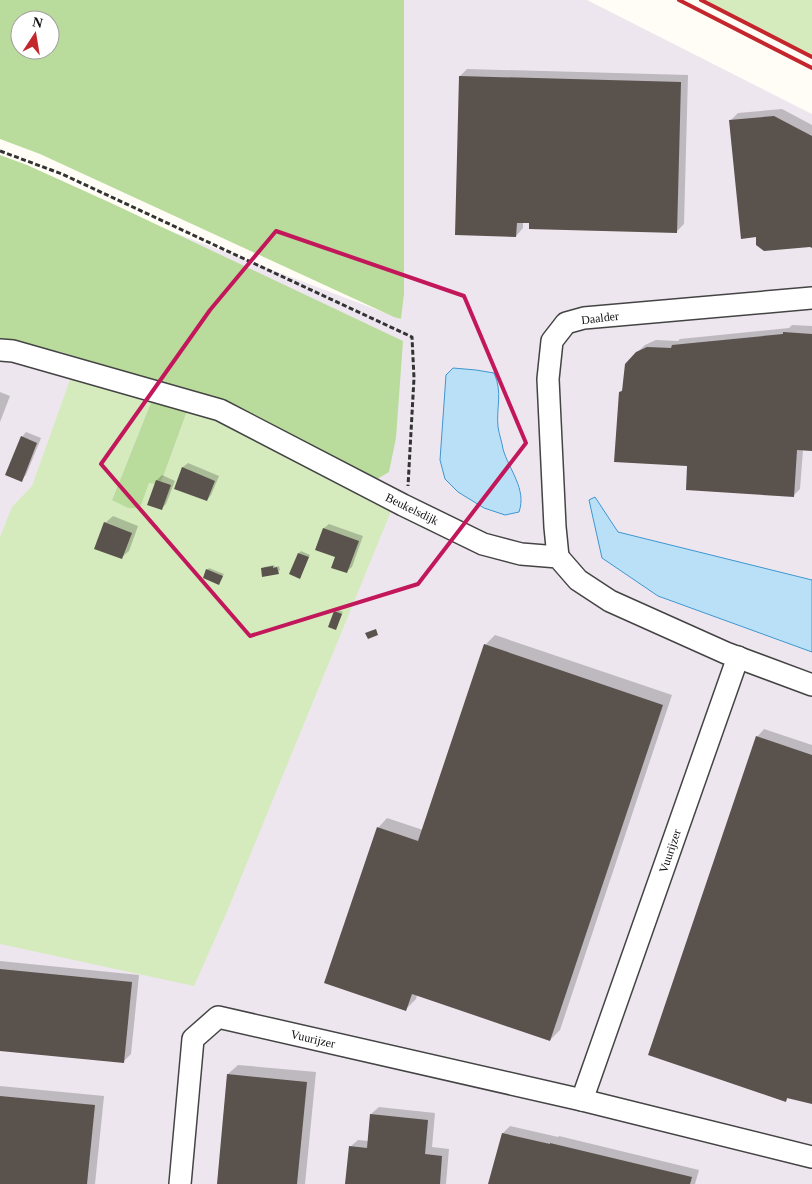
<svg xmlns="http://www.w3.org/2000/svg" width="812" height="1184" font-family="Georgia,serif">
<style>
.industrial{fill:#eee6ef}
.green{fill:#d5ebbd}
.forest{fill:#b9dc9c;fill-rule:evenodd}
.water{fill:#b9e0f7;stroke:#3f96cf}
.shadow{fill:#0003}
.building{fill:#5a524d}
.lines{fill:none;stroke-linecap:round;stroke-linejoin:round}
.minor-casing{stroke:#444;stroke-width:24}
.path{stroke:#333;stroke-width:3;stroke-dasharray:5 2.5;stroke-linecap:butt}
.minor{stroke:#fff;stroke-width:21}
.rail{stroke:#c4262e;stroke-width:4}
.marked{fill:none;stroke:#c2185b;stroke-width:4;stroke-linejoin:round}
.labels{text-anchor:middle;stroke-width:5;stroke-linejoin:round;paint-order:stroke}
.street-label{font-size:12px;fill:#111;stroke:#fff}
</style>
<rect width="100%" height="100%" fill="#fffdf5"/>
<path class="industrial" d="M404 0H587L812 114V1184H0V166L401 319Z"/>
<g class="green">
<path d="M698 0H812V59Z"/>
<path d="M72 374 152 400 112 499 128 507 140 508 149 483 160 485 187 411 225 423 394 504 226 914 194 986 0 944V537L12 507 32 486Z"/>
</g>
<g class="forest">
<path d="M0 0H404V294L401 319 394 317 40 154 0 139ZM20 20H50V50H20Z"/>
<path d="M0 155 27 165 111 203 403 341 396 438 389 472 377 479 265 421 188 392 61 352 0 342Z"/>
<path d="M152 400 187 411 160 485 149 483 140 508H128L112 500Z"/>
</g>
<g class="water">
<path d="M453 368 476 370 494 373C503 393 496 407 498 427 499 434 502 442 503 449 509 470 527 489 519 512L505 515 484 508 458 492 445 479 440 460 446 375Z"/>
<path d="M595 497 618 532 812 580V652L658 596 602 558 589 500Z"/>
</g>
<g class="shadow">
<path d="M467 69 688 75 684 224 676 232 523 222V228L516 236 460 76Z"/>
<path d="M782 109 812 125V247L757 236 730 121 738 113Z"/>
<path d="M792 325 812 326V450H803L800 489 793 496 689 465 620 392 623 389 631 358 645 345 656 340 678 341 680 339 789 328Z"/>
<path d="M0 392 10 396 0 422Z"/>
<path d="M26 432 41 438 26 475 21 480 22 437Z"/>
<path d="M188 463 219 476 211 495 207 500 176 488 183 467Z"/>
<path d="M162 475 175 481 166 504 161 509 148 504 157 480Z"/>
<path d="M113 516 138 526 129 551 121 558 105 523Z"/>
<path d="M329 524 363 536 352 567 347 571 336 556 317 549 324 528Z"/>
<path d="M301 551 310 555 300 577 299 553Z"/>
<path d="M274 565 275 567 279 566 280 570 278 572 262 569 264 567Z"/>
<path d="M209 568 224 574 219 583 207 570Z"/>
<path d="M338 610 343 612 336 628V612Z"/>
<path d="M495 635 672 695 560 1030 550 1040 417 995 416 999 406 1009 378 828 387 818 423 830 485 645Z"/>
<path d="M764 729 812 745V1103L789 1097 786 1100 757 737Z"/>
<path d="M0 961 139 975 131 1054 124 1061 0 1049Z"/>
<path d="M238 1065 316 1072 305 1184H218L228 1074Z"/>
<path d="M0 1086 104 1096 95 1184H0Z"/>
<path d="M379 1107 435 1113 432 1147 449 1149 446 1184H347L350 1147 358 1140 369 1141 371 1114Z"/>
<path d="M510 1126 558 1137 559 1136 699 1170 695 1184H490L503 1133Z"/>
</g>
<g class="building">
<path d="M459 76 681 82 677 233 529 229V223H517L516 237 455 235Z"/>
<path d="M774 116 812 136V248L810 247 764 251 756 245V237L741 239 729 120Z"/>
<path d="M783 332 812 334V451L797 450 794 497 686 490 687 466 614 462 619 392 622 391 625 364 636 352 647 347 671 348 672 345 783 334Z"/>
<path d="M21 436 37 443 22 482 5 475Z"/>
<path d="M182 467 215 481 207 501 174 489Z"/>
<path d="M156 480 171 485 162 510 147 505Z"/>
<path d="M104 522 132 533 122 559 94 549Z"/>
<path d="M323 528 359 541 347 573 331 568 335 557 315 550Z"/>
<path d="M298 553 309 557 300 579 289 574Z"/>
<path d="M273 566V568L277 567 279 574 262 577 261 568Z"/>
<path d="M206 569 223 576 219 585 203 578Z"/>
<path d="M334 611 342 614 336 630 328 627Z"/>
<path d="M376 629 378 635 368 639 365 633Z"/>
<path d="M484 644 663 705 550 1041 412 994 406 1011 324 983 377 827 418 841Z"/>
<path d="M756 736 812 755V1104L787 1098 786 1102 648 1055Z"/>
<path d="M0 969 132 982 124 1063 0 1051Z"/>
<path d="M227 1074 307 1082 297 1184H217Z"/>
<path d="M0 1096 95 1105 87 1184H0Z"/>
<path d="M370 1114 428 1120 425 1154 442 1156 440 1184H345L349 1146 367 1148Z"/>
<path d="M502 1133 550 1144V1143L692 1177 690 1184H488Z"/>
</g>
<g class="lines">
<defs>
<g id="minor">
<path d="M0 350 13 351 220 410 403 505 483 544 521 554 558 557 578 580 610 601 726 653 812 685"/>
<path d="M558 557 555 527 548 379 552 341 566 323 584 318 812 298"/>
<path d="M582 1100 738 657"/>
<path d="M180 1184 193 1039 218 1017 582 1100 812 1157"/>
</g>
</defs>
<use href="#minor" class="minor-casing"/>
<path class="path" d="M0 151 62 174 412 337 414 378 408 486"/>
<use href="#minor" class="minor"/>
<g class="rail">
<path d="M679 0 812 68"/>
<path d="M701 0 812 57"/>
</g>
</g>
<path class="marked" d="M276 231 464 296 526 443 418 584 250 636 101 464 210 310Z"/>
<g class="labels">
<g class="street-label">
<text transform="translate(600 318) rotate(-7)" y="4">Daalder</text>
<text transform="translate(412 509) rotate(26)" y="4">Beukelsdijk</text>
<text transform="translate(670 851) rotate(-71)" y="4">Vuurijzer</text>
<text transform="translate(313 1039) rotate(13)" y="4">Vuurijzer</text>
</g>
</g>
<g transform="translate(35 35) rotate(12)"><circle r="24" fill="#ffffff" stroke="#a0a0a0"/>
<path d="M0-4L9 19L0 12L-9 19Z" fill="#c4262e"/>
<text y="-8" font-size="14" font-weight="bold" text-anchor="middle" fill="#111111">N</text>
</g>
</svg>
